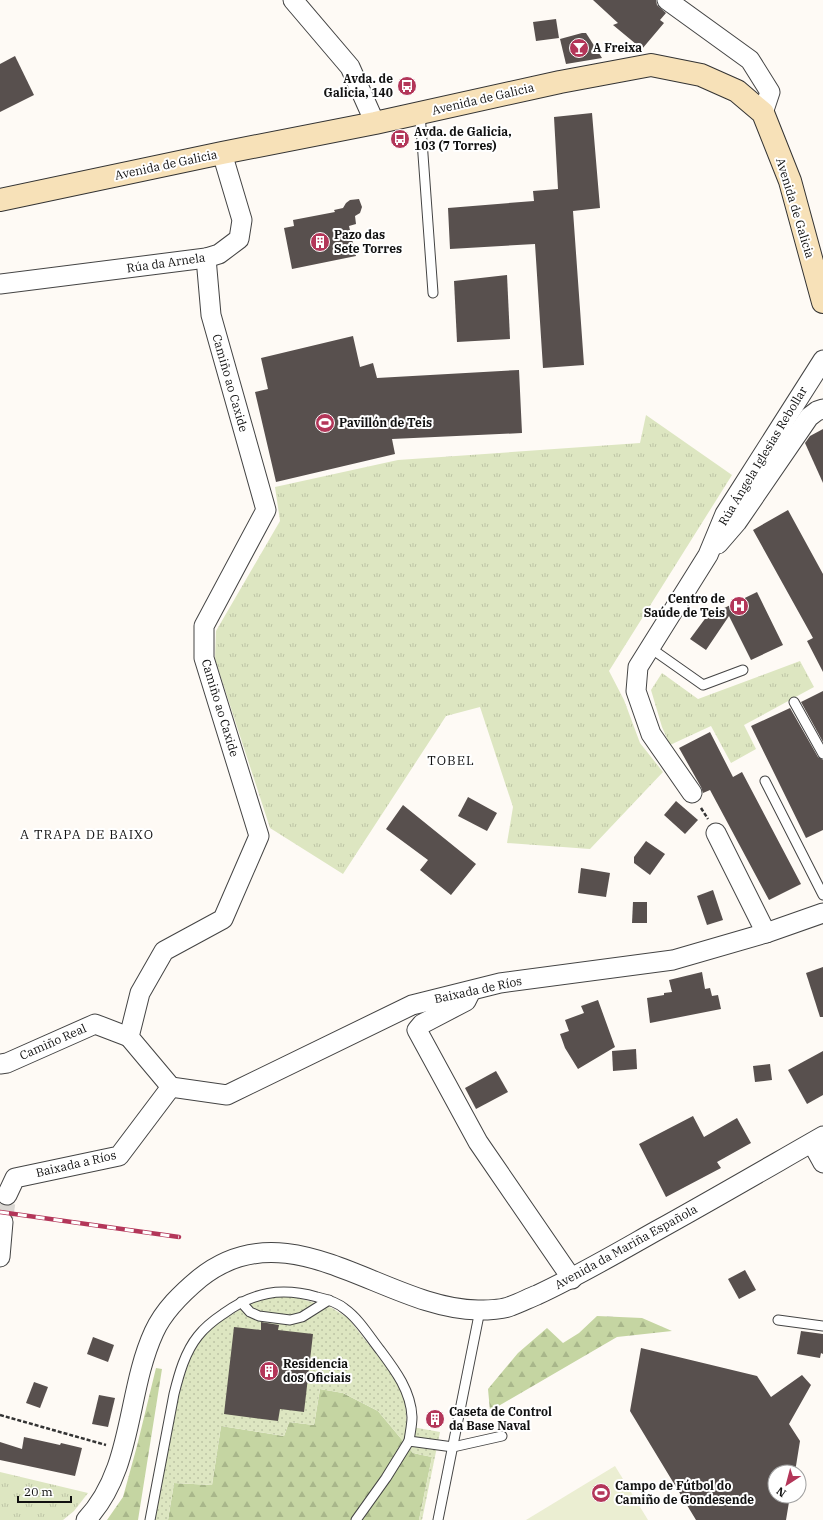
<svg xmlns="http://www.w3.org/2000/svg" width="823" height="1520" font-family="'IBM Plex Serif',serif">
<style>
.grass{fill:url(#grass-tufts)}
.forest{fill:url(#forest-firs)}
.garden{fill:url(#garden-dots)}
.pitch{fill:#ebeed2}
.building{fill:#58504e}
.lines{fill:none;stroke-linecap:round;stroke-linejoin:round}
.street-tunnel{stroke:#dad7d3;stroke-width:19;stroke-dasharray:19 10;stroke-linecap:butt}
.lane-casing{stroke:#444;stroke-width:11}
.street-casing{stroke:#444;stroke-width:21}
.secondary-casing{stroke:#333;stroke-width:24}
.path{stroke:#333;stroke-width:2.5;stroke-dasharray:4 2;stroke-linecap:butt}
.lane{stroke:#fff;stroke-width:9}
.street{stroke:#fff;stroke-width:19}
.secondary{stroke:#f7e1b8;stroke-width:22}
.rail-casing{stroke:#b33659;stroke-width:4.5}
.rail{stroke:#fff;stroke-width:3;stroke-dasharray:9;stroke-linecap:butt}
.labels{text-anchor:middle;stroke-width:4;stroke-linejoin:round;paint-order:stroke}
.poi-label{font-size:12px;font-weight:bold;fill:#111;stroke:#fff;text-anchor:start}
.street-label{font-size:12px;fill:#111;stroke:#fff}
.neighbourhood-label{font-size:13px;letter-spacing:1px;fill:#111;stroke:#fff}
</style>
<defs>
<pattern id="grass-tufts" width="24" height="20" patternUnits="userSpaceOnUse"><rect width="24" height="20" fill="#dde6c1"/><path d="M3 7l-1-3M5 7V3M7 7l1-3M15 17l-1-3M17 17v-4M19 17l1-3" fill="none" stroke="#bdc4a5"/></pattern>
<pattern id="forest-firs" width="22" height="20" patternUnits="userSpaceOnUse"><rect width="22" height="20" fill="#c5d5a2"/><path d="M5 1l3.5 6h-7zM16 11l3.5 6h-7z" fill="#a8b68a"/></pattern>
<pattern id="garden-dots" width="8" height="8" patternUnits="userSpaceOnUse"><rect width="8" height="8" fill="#dde6c1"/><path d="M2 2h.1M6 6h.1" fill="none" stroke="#bdc4a5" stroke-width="1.8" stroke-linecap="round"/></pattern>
</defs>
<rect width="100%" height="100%" fill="#fefaf5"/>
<g class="grass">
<path d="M646 415 732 475 609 671 624 700 640 743 663 772 590 849 507 843 513 807 480 707 446 716 343 874 270 828 215 659 216 631 280 521 275 487 398 460 640 443Z"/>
<path d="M800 661 814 687 744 725 756 749 731 763 711 726 670 745 662 727 651 690 662 673 698 699Z"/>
<path d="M0 1472 88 1493 74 1511 63 1520H0Z"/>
</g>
<g class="forest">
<path d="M597 1316 642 1318 672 1331 617 1337 490 1411 488 1389 518 1353 547 1328 563 1343 579 1333Z"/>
<path d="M156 1368 162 1369 138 1520H107L123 1497 137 1446Z"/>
<path d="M320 1389 343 1393 378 1411 413 1453 432 1457 419 1520H168L174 1483 212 1485 221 1426 284 1436 289 1422 314 1425Z"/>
</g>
<path class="garden" d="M275 1296 295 1297 332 1308 348 1318 388 1369 398 1384 405 1399 407 1426 440 1432 422 1520H419L432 1457 413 1453 378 1411 343 1393 320 1389 314 1425 289 1422 284 1436 221 1426 212 1485 174 1483 168 1520H155L179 1393 191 1356 202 1338 216 1324 254 1301Z"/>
<path class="pitch" d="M615 1466 648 1520H526Z"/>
<g class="building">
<path d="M593 0H656L657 5 666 13 660 20 664 23 642 49 613 25 618 23Z"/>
<path d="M556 19 559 38 536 41 533 22Z"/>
<path d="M582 33H586L602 58 566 64 560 39Z"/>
<path d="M15 56 34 95 0 112V64Z"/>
<path d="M592 113 600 208 573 211 584 365 543 368 535 244 450 249 448 208 534 201 533 191 558 189 554 117Z"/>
<path d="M359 199 362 207 360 213 355 216 356 224 349 226 356 256 292 269 284 228 294 226 293 220 335 212 334 210 343 208 346 203 350 200Z"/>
<path d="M507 275 510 339 457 342 454 281Z"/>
<path d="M353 336 360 367 373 363 377 378 519 370 522 433 392 439 395 454 276 482 255 392 268 389 261 358Z"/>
<path d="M823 429V483L805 443 810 436Z"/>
<path d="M788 510 823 574V672L807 641 813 638 753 530Z"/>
<path d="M757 592 783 645 751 660 729 616 706 650 690 639 710 612 712 614Z"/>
<path d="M823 691V742L801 702Z"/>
<path d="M790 708 818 757 823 760V830L806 838 751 726Z"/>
<path d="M710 732 733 777 742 772 801 884 769 900 710 790 703 793 701 787 679 748Z"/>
<path d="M468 797 497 813 487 831 458 816Z"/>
<path d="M676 801 698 820 685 834 664 815Z"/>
<path d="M403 805 476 864 451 895 420 870 428 860 386 829Z"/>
<path d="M646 841 665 854 650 875 634 863V857Z"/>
<path d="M581 868 610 873 606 897 578 893Z"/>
<path d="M713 890 723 920 707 925 697 896Z"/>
<path d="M633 902H647V923H632Z"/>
<path d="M823 967V1017H820L806 973Z"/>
<path d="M702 972 705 989 710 988 712 996 718 995 721 1009 650 1023 647 998 664 995V993L672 992 669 980Z"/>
<path d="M598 1000 615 1047 578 1069 565 1048 560 1034 569 1031 565 1020 584 1013 581 1006Z"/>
<path d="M636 1049 637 1069 613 1071 612 1051Z"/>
<path d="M823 1051V1095L807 1104 788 1070Z"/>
<path d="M770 1064 772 1080 755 1082 753 1066Z"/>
<path d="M496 1071 508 1092 476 1109 465 1088Z"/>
<path d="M693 1116 704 1137 737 1118 751 1143 717 1162 721 1168 666 1197 639 1144Z"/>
<path d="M745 1270 756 1290 739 1299 728 1279Z"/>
<path d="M261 1322 279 1325 278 1330 313 1334 304 1412 280 1409 278 1421 224 1414 234 1327 261 1330Z"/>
<path d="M801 1331 823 1334V1354L821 1353 820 1358 797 1354Z"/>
<path d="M93 1337 114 1345 108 1362 87 1354Z"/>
<path d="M641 1348 757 1376 771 1397 802 1375 811 1385 789 1424 800 1441 795 1472H775V1496H790L786 1520H696L630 1411Z"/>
<path d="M34 1382 48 1387 40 1408 26 1403Z"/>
<path d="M99 1395 115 1398 108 1427 92 1424Z"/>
<path d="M24 1437 60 1445 61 1443 82 1448 75 1476 0 1460V1442L22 1449Z"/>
</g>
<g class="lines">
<path class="street-tunnel" d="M3 1222 7 1195"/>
<defs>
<g id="lane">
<path d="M420 113 433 293"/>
<path d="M649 647 703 685 743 670"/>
<path d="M794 702 823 754"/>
<path d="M765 781 823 895"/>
<path d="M241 1302 250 1312 259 1316 290 1320 302 1317 329 1300"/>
<path d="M778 1320 823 1326"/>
<path d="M150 1520 174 1394C179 1374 185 1352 198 1336 205 1327 214 1320 223 1314 253 1292 281 1287 317 1297 326 1299 337 1302 345 1309 359 1319 369 1336 380 1350 395 1370 411 1391 412 1417 412 1425 410 1433 409 1441"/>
<path d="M356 1520 386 1478 409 1441 453 1447 502 1436"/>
<path d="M438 1520 480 1310"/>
</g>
<g id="street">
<path d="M293 0 350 67 375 123"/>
<path d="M667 0 750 60 770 92 763 113"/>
<path d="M0 284 206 258 219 254 239 239 242 220 222 153"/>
<path d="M718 544 737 522 809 417 817 411 823 409"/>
<path d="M692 793 651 734 636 691 638 667 708 555 725 514 823 360"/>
<path d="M716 833 766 933"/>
<path d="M469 995 466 1001 422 1024 417 1030 478 1142 572 1279"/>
<path d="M0 1064 7 1063 95 1024 129 1037"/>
<path d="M171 1087 129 1037 140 993 164 951 223 919 259 836 204 658V626L266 510 211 315 206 258"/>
<path d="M171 1087 227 1095 412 1005 500 983 673 960 766 933 823 913"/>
<path d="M812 1143 823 1163"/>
<path d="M7 1195 15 1178 119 1156 171 1087"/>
<path d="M0 1257 3 1222"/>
<path d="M86 1520C134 1469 126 1393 154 1332 164 1310 182 1293 200 1278 290 1206 385 1309 478 1310 488 1310 502 1310 511 1306 520 1303 529 1298 537 1295 578 1276 617 1253 656 1231 712 1200 767 1168 823 1136"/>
</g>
<path id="secondary" d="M0 200 222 153 375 123 560 82 651 65 701 75 737 91 763 113 790 181 823 302"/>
</defs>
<use href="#lane" class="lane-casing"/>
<use href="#street" class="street-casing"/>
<use href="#secondary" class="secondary-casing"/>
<g class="path">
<path d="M701 808 708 819"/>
<path d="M0 1415 106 1445"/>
</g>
<use href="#lane" class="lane"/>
<use href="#street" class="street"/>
<use href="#secondary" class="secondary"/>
<defs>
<path id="rail" d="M0 1212 179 1237"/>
</defs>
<use href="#rail" class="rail-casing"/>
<use href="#rail" class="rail"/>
</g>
<defs>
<symbol id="bar-disc" viewBox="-11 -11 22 22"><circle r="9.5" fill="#b33659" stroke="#fff"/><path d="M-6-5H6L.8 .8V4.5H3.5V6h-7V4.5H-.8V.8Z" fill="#fff"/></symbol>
<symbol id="bus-disc" viewBox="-11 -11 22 22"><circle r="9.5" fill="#b33659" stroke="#fff"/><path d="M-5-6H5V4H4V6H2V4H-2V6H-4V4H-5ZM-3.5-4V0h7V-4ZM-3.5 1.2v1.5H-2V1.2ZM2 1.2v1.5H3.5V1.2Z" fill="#fff"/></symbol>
<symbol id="building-disc" viewBox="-11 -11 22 22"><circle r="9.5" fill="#b33659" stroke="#fff"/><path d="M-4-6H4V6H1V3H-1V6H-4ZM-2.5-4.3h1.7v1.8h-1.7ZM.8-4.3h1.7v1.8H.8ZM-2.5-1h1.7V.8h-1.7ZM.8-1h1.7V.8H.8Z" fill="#fff"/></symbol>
<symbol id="stadium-disc" viewBox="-11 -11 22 22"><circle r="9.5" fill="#b33659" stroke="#fff"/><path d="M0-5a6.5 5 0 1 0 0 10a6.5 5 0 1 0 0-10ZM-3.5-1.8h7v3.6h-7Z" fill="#fff"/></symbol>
<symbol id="hospital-disc" viewBox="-11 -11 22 22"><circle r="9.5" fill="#b33659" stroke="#fff"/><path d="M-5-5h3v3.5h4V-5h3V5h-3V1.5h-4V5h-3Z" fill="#fff"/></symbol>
</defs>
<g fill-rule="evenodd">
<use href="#bar-disc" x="568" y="37" width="22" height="22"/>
<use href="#bus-disc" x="396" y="75" width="22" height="22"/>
<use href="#bus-disc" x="389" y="128" width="22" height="22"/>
<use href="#building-disc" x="309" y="231" width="22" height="22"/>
<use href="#stadium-disc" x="314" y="412" width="22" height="22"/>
<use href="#hospital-disc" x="728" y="595" width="22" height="22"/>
<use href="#building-disc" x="258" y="1360" width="22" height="22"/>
<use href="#building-disc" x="424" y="1408" width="22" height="22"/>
<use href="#stadium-disc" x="590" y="1482" width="22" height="22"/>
</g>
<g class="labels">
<g class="poi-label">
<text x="593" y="52">A Freixa</text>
<text x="393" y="83" text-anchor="end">Avda. de<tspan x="393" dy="14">Galicia, 140</tspan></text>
<text x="414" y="136">Avda. de Galicia,<tspan x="414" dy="14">103 (7 Torres)</tspan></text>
<text x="334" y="239">Pazo das<tspan x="334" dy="14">Sete Torres</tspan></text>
<text x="339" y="427">Pavillón de Teis</text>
<text x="725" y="603" text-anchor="end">Centro de<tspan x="725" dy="14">Saúde de Teis</tspan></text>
<text x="283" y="1368">Residencia<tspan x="283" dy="14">dos Oficiais</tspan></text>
<text x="449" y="1416">Caseta de Control<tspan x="449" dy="14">da Base Naval</tspan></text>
<text x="615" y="1490">Campo de Fútbol do<tspan x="615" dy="14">Camiño de Gondesende</tspan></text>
</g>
<g class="street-label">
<text transform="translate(483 99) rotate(-13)" y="4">Avenida de Galicia</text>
<text transform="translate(166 165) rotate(-12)" y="4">Avenida de Galicia</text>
<text transform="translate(795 208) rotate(73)" y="4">Avenida de Galicia</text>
<text transform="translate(166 263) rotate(-8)" y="4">Rúa da Arnela</text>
<text transform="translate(230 383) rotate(74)" y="4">Camiño ao Caxide</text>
<text transform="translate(763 456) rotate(-59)" y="4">Rúa Ángela Iglesias Rebollar</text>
<text transform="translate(220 708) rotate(73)" y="4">Camiño ao Caxide</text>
<text transform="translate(478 990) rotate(-12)" y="4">Baixada de Ríos</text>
<text transform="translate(53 1042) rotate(-24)" y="4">Camiño Real</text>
<text transform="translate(76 1164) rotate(-13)" y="4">Baixada a Ríos</text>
<text transform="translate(626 1247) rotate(-29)" y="4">Avenida da Mariña Española</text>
</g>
<g class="neighbourhood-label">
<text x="451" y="765">TOBEL</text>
<text x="87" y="839">A TRAPA DE BAIXO</text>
</g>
</g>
<g transform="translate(787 1484) rotate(216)"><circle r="19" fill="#ffffff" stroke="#a0a0a0"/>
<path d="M0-3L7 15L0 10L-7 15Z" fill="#b33659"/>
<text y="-6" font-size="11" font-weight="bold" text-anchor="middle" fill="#111111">N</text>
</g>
<path d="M18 1496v6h53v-6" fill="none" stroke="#111111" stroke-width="2"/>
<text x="24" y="1496" font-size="12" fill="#111111" stroke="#ffffff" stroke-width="3" paint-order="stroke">20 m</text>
</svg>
